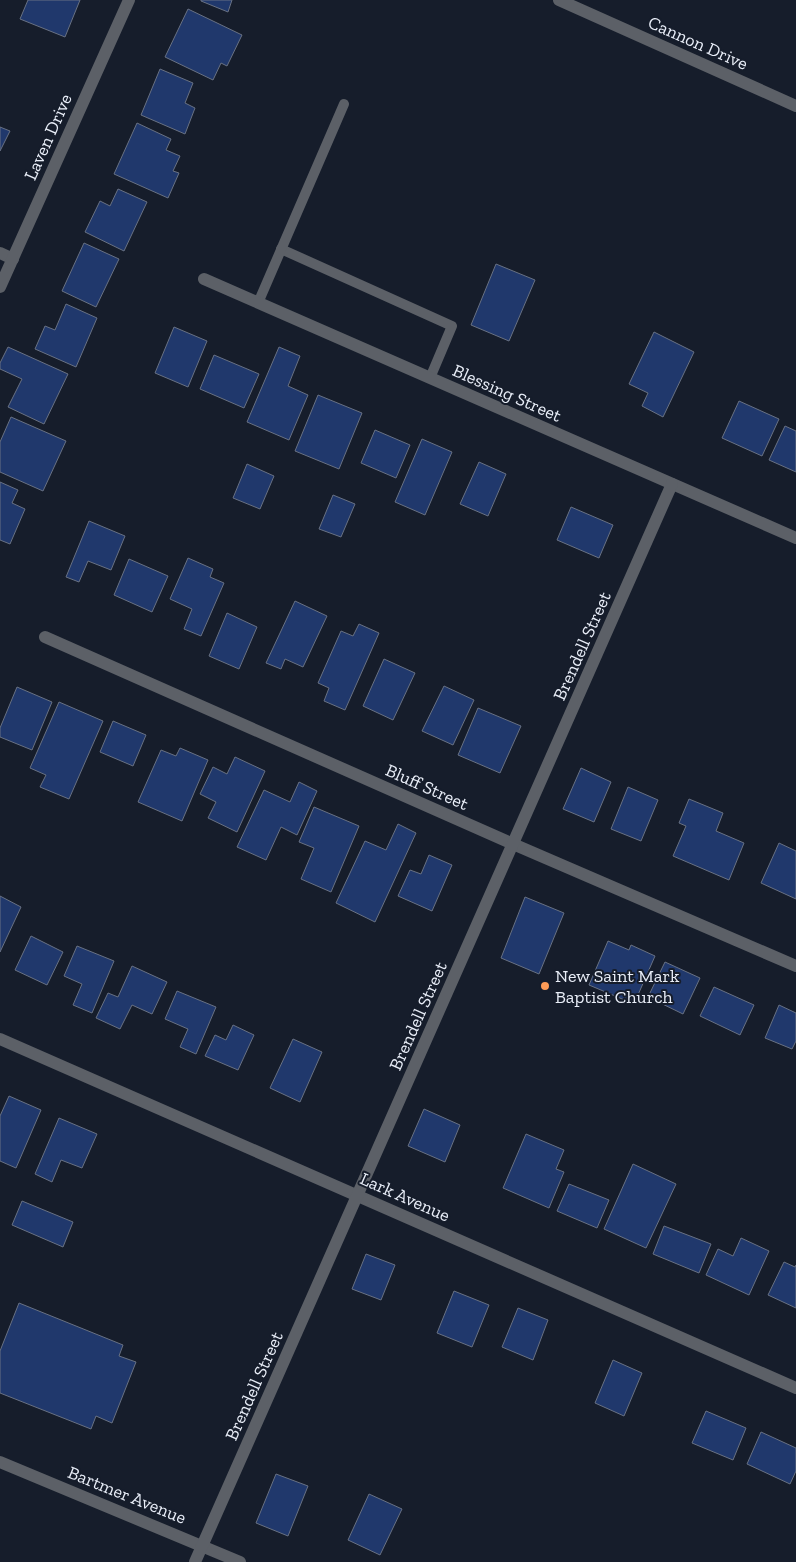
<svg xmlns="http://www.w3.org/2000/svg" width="796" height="1562" font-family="'Zilla Slab',serif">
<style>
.building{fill:#20386c;stroke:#687183}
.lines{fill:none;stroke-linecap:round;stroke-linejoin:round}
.service{stroke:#5c6067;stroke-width:10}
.minor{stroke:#5c6067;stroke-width:12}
.poi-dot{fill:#fe9c57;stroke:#161d2b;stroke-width:2}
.labels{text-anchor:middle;stroke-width:4;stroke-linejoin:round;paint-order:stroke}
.street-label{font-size:18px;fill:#e9eef8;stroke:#161d2b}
.poi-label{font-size:18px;fill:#e9eef8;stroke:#161d2b;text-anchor:start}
</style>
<rect width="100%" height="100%" fill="#161d2b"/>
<g class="building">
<path d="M28 0H80L65 37 20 19Z"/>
<path d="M201 0H232L228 12 201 1Z"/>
<path d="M188 9 242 35 227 66 221 63 213 80 165 57Z"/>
<path d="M160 69 193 83 185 103 195 108 185 134 141 115Z"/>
<path d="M137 123 171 139 166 150 180 156 173 171 179 173 168 198 114 174Z"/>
<path d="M0 127 10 131 0 151Z"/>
<path d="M118 189 147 202 124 251 85 232 100 201 110 206Z"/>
<path d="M84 243 119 259 96 307 62 291Z"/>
<path d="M496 264 535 280 509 341 471 325Z"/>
<path d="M66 304 97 318 76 367 35 349 45 326 55 330Z"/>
<path d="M174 327 207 341 188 387 155 373Z"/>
<path d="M654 332 694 352 663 417 642 406 648 393 629 384Z"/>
<path d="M8 347 68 374 44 424 8 407 22 379 0 369V363Z"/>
<path d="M279 347 300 356 288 386 308 395 289 440 247 422Z"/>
<path d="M214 355 259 374 244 408 200 389Z"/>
<path d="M318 395 362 413 339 469 295 451Z"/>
<path d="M739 401 779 419 762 456 722 438Z"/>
<path d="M11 417 66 441 43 491 0 472V442Z"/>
<path d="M785 426 796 431V472L769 460Z"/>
<path d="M375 430 410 445 396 478 361 463Z"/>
<path d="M422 439 452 452 425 515 395 502Z"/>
<path d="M479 462 506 474 488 516 460 504Z"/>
<path d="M247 464 274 476 260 509 233 498Z"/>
<path d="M0 482 18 490 12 503 25 509 10 544 0 540Z"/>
<path d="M333 495 355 504 341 537 319 529Z"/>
<path d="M571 507 613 525 599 558 557 540Z"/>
<path d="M89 521 125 536 111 570 88 561 79 582 66 577Z"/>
<path d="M188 558 213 569 210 577 224 583 201 636 184 629 192 609 170 599Z"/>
<path d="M129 559 168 576 152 612 114 595Z"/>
<path d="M295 601 327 616 303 667 285 659 281 669 266 663Z"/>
<path d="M227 613 257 627 239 669 209 656Z"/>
<path d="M359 624 379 633 345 710 324 701 329 688 318 683 341 631 353 636Z"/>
<path d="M384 659 415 673 393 720 363 706Z"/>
<path d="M444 686 474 700 453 745 422 731Z"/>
<path d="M17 687 52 702 32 750 0 737V728Z"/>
<path d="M59 702 103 721 69 799 40 787 46 775 30 768Z"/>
<path d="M478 708 521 726 500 773 458 755Z"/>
<path d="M113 721 146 735 133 766 100 752Z"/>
<path d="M180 748 208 760 182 821 138 802 161 750 176 756Z"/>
<path d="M235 757 265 771 237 832 208 818 216 802 200 794 213 767 227 774Z"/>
<path d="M581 768 611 782 594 822 563 809Z"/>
<path d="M299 782 317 791 297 835 281 827 266 860 237 847 264 790 290 802Z"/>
<path d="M628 787 658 800 641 841 611 829Z"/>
<path d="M689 799 723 813 716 831 744 843 729 880 673 856 686 826 679 823Z"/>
<path d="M314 807 359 826 331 892 301 879 314 848 299 842Z"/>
<path d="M398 824 416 833 375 922 336 903 365 841 386 850Z"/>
<path d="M779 843 796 851V899L761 883Z"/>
<path d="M429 855 452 865 432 911 398 896 410 870 421 874Z"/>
<path d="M0 896 21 907 0 952Z"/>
<path d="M525 897 564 913 539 974 501 958Z"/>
<path d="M31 936 63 952 47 985 15 970Z"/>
<path d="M608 941 629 950 631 945 655 956 634 1004 589 985Z"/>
<path d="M77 946 114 961 92 1013 73 1005 82 984 64 976Z"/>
<path d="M665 962 700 978 683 1014 648 997Z"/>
<path d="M132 966 167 982 152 1014 132 1005 120 1029 96 1018 108 993 118 997Z"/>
<path d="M714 987 754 1005 740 1035 700 1016Z"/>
<path d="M177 991 216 1007 196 1054 180 1047 188 1029 165 1019Z"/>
<path d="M779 1005 796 1013V1041L792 1049 765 1038Z"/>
<path d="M233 1025 254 1035 238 1070 205 1056 215 1035 226 1040Z"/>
<path d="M293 1039 322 1052 300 1102 270 1088Z"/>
<path d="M9 1096 41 1110 16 1168 0 1161V1116Z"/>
<path d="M424 1109 460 1125 445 1162 408 1146Z"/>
<path d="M59 1118 97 1134 82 1168 61 1160 52 1182 35 1174Z"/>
<path d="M526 1134 564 1150 556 1169 564 1172 549 1208 503 1188Z"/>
<path d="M633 1164 676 1184 646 1248 604 1229Z"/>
<path d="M569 1184 609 1200 597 1228 557 1211Z"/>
<path d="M22 1201 73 1222 63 1247 12 1225Z"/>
<path d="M664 1226 711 1244 699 1273 653 1254Z"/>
<path d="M741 1238 769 1251 749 1295 706 1275 718 1249 733 1256Z"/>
<path d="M366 1254 395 1265 381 1300 352 1289Z"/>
<path d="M784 1262 795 1267 796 1265V1308L768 1295Z"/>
<path d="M454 1291 489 1305 472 1347 437 1333Z"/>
<path d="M19 1303 123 1345 119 1356 136 1362 112 1423 96 1416 91 1429 0 1393V1351Z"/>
<path d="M518 1308 548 1320 533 1360 502 1347Z"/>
<path d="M613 1360 642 1373 624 1416 595 1403Z"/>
<path d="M706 1411 746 1428 733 1460 692 1443Z"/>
<path d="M761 1432 796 1448V1471L790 1484 747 1464Z"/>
<path d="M276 1474 308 1486 288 1536 256 1523Z"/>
<path d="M369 1494 402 1509 380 1555 348 1540Z"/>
</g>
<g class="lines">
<g class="service">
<path d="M281 249 452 326 430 378"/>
<path d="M258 303 344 104"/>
</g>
<g class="minor">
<path d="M559 0 796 106"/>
<path d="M0 253 13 259"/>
<path d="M204 279 796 538"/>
<path d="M0 287 129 0"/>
<path d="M45 637 513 844 796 966"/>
<path d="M0 1039 796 1388"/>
<path d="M0 1462 240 1562"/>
<path d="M195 1562 672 484"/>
</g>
</g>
<circle class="poi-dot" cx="545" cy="986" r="5"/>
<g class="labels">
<g class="street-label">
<text transform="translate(698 43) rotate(24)" y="6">Cannon Drive</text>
<text transform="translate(48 137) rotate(-66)" y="6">Laven Drive</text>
<text transform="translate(507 393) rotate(24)" y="6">Blessing Street</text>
<text transform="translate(582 646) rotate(-66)" y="6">Brendell Street</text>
<text transform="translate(427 787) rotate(24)" y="6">Bluff Street</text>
<text transform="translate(418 1016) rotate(-66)" y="6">Brendell Street</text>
<text transform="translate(405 1197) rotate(24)" y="6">Lark Avenue</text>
<text transform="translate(254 1386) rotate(-66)" y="6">Brendell Street</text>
<text transform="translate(127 1495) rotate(22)" y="6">Bartmer Avenue</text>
</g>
<g class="poi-label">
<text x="555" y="982">New Saint Mark<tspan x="555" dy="21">Baptist Church</tspan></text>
</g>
</g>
</svg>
